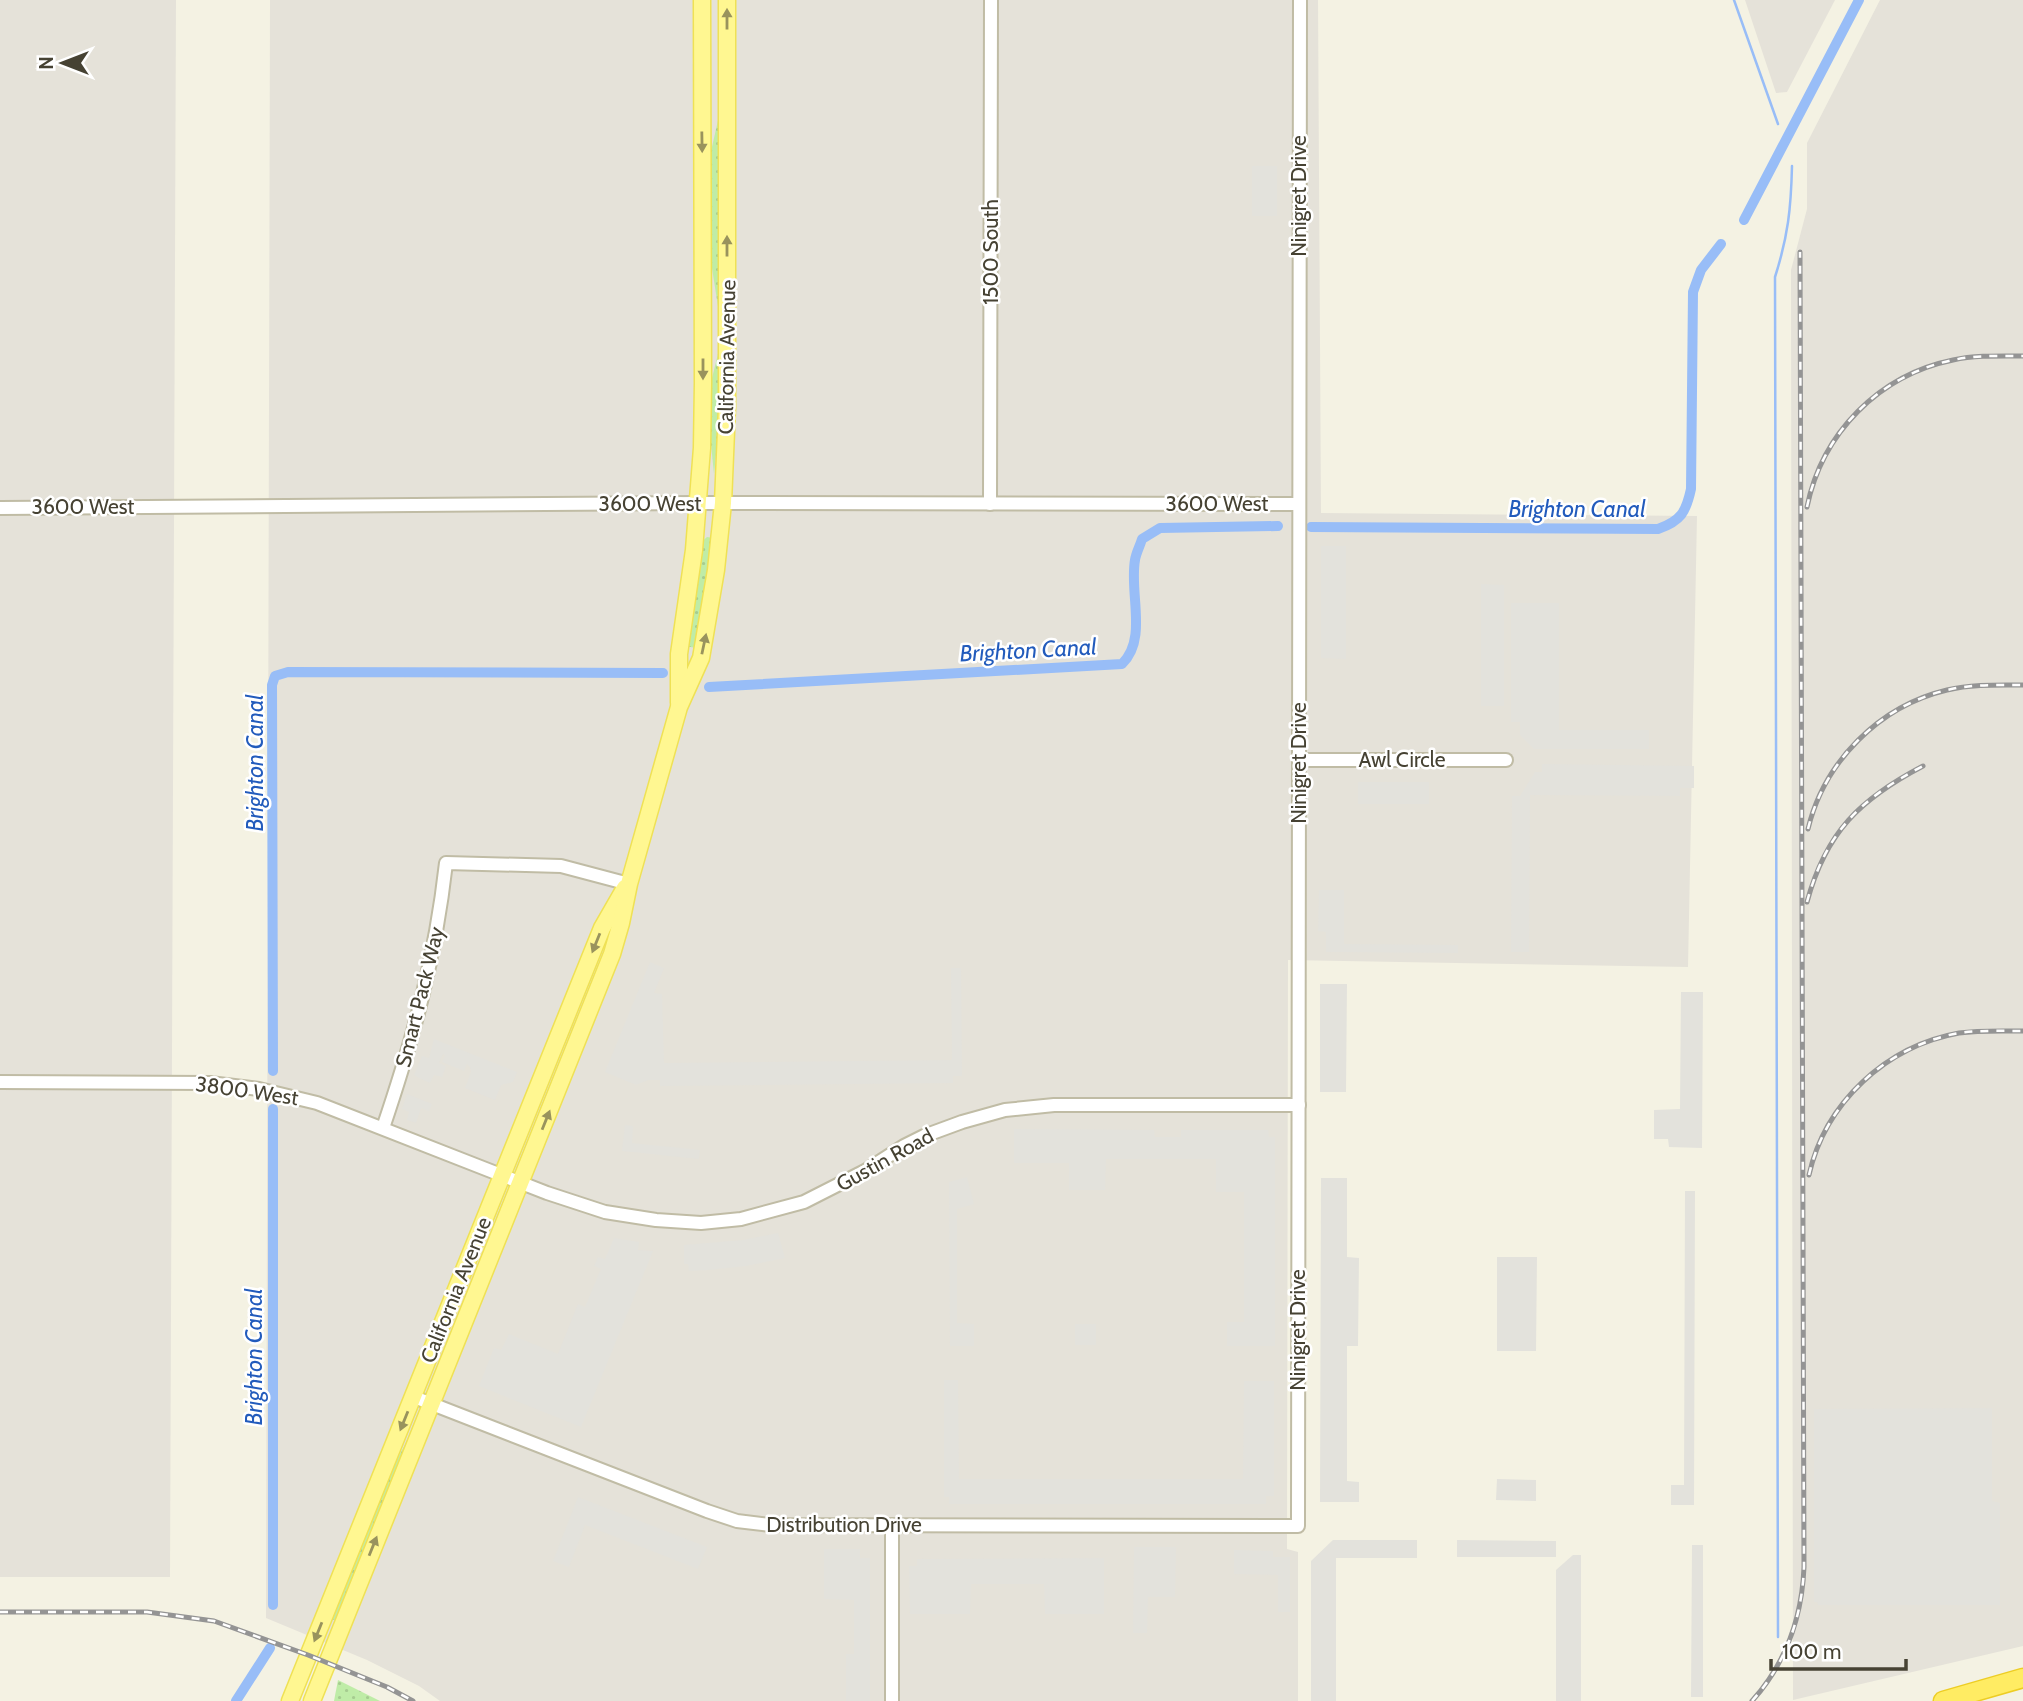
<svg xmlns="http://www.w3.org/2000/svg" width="2023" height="1701" font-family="Cabin,sans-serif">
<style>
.industrial{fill:#e5e2d9}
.grass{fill:url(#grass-dots)}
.parking{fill:#e3e2dc}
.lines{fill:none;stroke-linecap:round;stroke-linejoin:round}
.stream{stroke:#98bdf7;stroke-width:2.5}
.canal{stroke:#98bdf7;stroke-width:10}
.minor-casing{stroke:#c0bca5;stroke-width:16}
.major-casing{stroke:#efe155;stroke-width:19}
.highway-casing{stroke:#edcd24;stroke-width:21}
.minor{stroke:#fff;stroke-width:12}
.major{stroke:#fff791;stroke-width:16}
.highway{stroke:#ffec63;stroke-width:18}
.rail-casing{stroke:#949494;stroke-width:5}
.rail{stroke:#fff;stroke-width:2.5;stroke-dasharray:8;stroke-linecap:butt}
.oneway{fill:#99935d}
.labels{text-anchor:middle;stroke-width:5;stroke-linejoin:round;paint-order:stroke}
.street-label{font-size:21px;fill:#464233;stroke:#fff}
.water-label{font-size:23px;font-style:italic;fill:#225bbc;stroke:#fff}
</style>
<defs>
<pattern id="grass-dots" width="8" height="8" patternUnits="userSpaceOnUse" patternTransform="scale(1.75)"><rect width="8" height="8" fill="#bfeca7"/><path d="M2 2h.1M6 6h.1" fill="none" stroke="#a6cc90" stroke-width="1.8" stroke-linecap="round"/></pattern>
</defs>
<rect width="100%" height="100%" fill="#f4f2e3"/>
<g class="industrial">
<path d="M0 0H176L170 1577H0Z"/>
<path d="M270 0H1318L1321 513 1697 516 1688 967 1288 960 1287 1549 1298 1552V1701H440L419 1686 367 1660 266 1618Z"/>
<path d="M1745 0H1835L1787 92 1776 93Z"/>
<path d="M1880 0H2023V1646L1793 1700 1791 270 1807 209V143Z"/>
</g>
<g class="grass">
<path d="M719 116 720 319 708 243 709 160Z"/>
<path d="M719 350 721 407 714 474 708 415 709 390Z"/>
<path d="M707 537 713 538 696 648 685 646 698 545Z"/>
<path d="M415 1426 337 1621 331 1619 387 1478Z"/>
<path d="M338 1680 380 1701H334Z"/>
</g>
<g class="parking">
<rect x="1252" y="166" width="25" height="50"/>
<path d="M1321 546H1346V659L1321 658Z"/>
<path d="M1481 584 1504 585V706H1481Z"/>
<path d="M1511 603H1559V730H1649V749H1534L1520 735V722H1511Z"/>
<path d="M1542 764 1694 766V788H1680V796L1530 795 1529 952H1511L1512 796H1520L1535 772H1542Z"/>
<rect x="1358" y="782" width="71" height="22"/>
<path d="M1319 890H1344V944L1458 945V953L1326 952V932L1318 931Z"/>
<path d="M650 962 664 968 654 993 662 994 664 1063 952 1060 951 968H961L962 1076H953V1083L660 1086V1080H648L636 1085 605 1072Z"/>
<path d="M1320 984H1347L1346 1092H1320Z"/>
<path d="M1681 992H1703L1702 1148 1669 1147 1668 1139H1654V1110L1680 1109Z"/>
<path d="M434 1039 517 1072 513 1082 501 1085 495 1100 465 1088 471 1072 470 1067 467 1064 464 1071 442 1062 445 1055 443 1054 439 1063 446 1066 442 1077 434 1075 430 1083 421 1079 414 1075 422 1056 429 1058Z"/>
<path d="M407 1094 432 1104 429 1111 421 1108 416 1123 407 1120 409 1112 402 1109Z"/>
<path d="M625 1125 633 1126 632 1143 700 1150 699 1159 622 1151Z"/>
<path d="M1014 1129 1154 1130 1155 1137H1181V1130H1268L1269 1137H1275V1346H1227V1322H1244V1192H1216V1159H1106L1105 1190H1069V1163H1014Z"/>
<path d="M967 1177 974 1204 957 1209V1323L974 1324V1346H950L949 1182Z"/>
<path d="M1321 1178H1347V1257L1359 1258 1358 1346H1347V1481L1359 1482V1502H1320Z"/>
<path d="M1685 1191H1695L1694 1505H1671V1485H1684Z"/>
<path d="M778 1233 785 1258 746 1266 708 1270 689 1271 688 1264H684V1245L743 1240Z"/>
<path d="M614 1238 639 1242 638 1250 653 1251 581 1427 479 1386 494 1348 501 1350 509 1334 558 1354 578 1304 585 1307 601 1269 594 1266 598 1257 605 1259Z"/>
<path d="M1497 1257H1537L1536 1351H1497Z"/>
<rect x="1075" y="1324" width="21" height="21"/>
<path d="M944 1380H958L959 1479H1243L1244 1381H1274V1496H1266V1504H949V1497H944Z"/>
<path d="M1992 1408V1501L2000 1503V1605H1818L1817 1602H1814V1409Z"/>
<path d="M1497 1479 1536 1480V1501L1496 1500Z"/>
<path d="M578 1497 707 1547 698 1569 585 1525 569 1567 553 1561Z"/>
<path d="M1333 1540H1417V1558H1336V1701H1311V1561Z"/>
<path d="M1457 1540 1556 1541V1557H1457Z"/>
<path d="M1692 1545H1703V1697H1691Z"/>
<path d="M1134 1547H1176L1175 1597H1148L1147 1633H1133Z"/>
<path d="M824 1549H860V1558H870V1701H846V1654H854V1600L824 1599Z"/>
<path d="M1234 1550 1273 1551V1557H1290V1612H1278V1575L1234 1574Z"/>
<path d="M1573 1555H1581V1701H1556V1570Z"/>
<path d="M1104 1558V1614H1045L1044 1584H971L970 1614H910L909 1566H917V1559Z"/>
</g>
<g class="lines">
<g class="stream">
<path d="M1734 0 1778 124"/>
<path d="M1778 1637 1775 277C1788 236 1791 209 1792 166"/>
</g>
<g class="canal">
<path d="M1744 220 1859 0"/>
<path d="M1311 527 1658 529C1681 521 1686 512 1691 489L1693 292 1701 270 1721 244"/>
<path d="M709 687 1122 664C1148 639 1129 593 1135 560 1136 553 1140 546 1142 539L1160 528 1278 526"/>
<path d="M273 1071 272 685 275 676 288 672 663 673"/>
<path d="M273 1109V1605"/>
<path d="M236 1701 270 1648"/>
</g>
<defs>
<g id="minor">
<path d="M990 504 991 0"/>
<path d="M0 508 698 503 1299 504"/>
<path d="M1299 760H1506"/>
<path d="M0 1082 210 1083 259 1089 317 1103 547 1193 605 1212 656 1220 701 1223 741 1219 804 1202 865 1171 904 1146 924 1136 962 1122 1005 1110 1054 1105H1299"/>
<path d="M383 1128C414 1036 435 960 446 863L561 866 629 884"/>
<path d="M414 1397 707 1511 737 1521 770 1525 1298 1526 1300 0"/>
<path d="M892 1701V1525"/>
</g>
<g id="major">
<path d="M679 703V654L694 550 702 448 703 383 702 0"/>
<path d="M290 1701 602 928 625 888"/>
<path d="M312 1701 612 954 621 923 629 884 679 707 701 658 716 570 723 503 727 407V0"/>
</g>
<path id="highway" d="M1943 1701 2023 1678"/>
</defs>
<use href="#minor" class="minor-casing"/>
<use href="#major" class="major-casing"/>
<use href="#highway" class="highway-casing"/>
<use href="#minor" class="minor"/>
<use href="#major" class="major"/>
<use href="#highway" class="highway"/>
<defs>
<g id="rail">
<path d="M1807 507C1822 433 1879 375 1953 360 1976 355 2000 356 2023 356"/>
<path d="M1808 829C1824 762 1879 706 1947 690 1972 684 1998 685 2023 685"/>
<path d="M1807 902C1826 832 1860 799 1923 766"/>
<path d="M1809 1175C1825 1103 1886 1046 1959 1033 1980 1030 2002 1031 2023 1031"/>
<path d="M0 1612H147L214 1621 308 1655 387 1687 413 1701"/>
<path d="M1752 1701C1786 1663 1802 1618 1804 1567L1800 252"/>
</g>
</defs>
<use href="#rail" class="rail-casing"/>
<use href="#rail" class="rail"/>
</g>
<defs><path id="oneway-solid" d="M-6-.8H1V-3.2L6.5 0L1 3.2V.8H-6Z" transform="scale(1.75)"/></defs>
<g class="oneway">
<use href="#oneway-solid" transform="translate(727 19) rotate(-90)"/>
<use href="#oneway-solid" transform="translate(702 142) rotate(89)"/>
<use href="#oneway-solid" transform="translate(727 246) rotate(-90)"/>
<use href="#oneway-solid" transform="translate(703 369) rotate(90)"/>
<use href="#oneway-solid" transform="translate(704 644) rotate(-78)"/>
<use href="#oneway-solid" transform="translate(596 943) rotate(112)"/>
<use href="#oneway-solid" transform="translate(546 1120) rotate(-68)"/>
<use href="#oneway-solid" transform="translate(404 1421) rotate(112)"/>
<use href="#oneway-solid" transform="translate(373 1546) rotate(-68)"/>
<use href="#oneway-solid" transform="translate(318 1632) rotate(112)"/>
</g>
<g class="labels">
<g class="street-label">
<text transform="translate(1299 196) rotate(-90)" y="7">Ninigret Drive</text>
<text transform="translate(991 252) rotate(-90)" y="7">1500 South</text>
<text transform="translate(727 357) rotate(-89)" y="7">California Avenue</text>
<text x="650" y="511">3600 West</text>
<text x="1217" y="511">3600 West</text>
<text x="83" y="514">3600 West</text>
<text x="1402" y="767">Awl Circle</text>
<text transform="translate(1299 763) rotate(-90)" y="7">Ninigret Drive</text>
<text transform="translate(420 997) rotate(-76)" y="7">Smart Pack Way</text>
<text transform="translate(247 1091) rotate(8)" y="7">3800 West</text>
<text transform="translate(885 1160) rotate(-29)" y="7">Gustin Road</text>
<text transform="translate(456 1290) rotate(-68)" y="7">California Avenue</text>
<text transform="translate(1298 1330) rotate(-90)" y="7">Ninigret Drive</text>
<text x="844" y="1532">Distribution Drive</text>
</g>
<g class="water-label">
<text x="1577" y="517">Brighton Canal</text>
<text transform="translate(1028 650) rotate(-3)" y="8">Brighton Canal</text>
<text transform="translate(255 763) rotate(-90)" y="8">Brighton Canal</text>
<text transform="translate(254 1357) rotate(-90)" y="8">Brighton Canal</text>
</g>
</g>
<g transform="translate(63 63) rotate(270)" stroke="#ffffff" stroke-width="5" paint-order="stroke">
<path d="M0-5L12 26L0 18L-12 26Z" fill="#464233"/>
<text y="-10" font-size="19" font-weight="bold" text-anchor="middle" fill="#464233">N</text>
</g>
<path d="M1771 1659v10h135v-10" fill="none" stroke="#464233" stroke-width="3.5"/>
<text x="1782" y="1659" font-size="21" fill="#464233" stroke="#ffffff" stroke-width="5" paint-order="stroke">100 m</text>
</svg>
